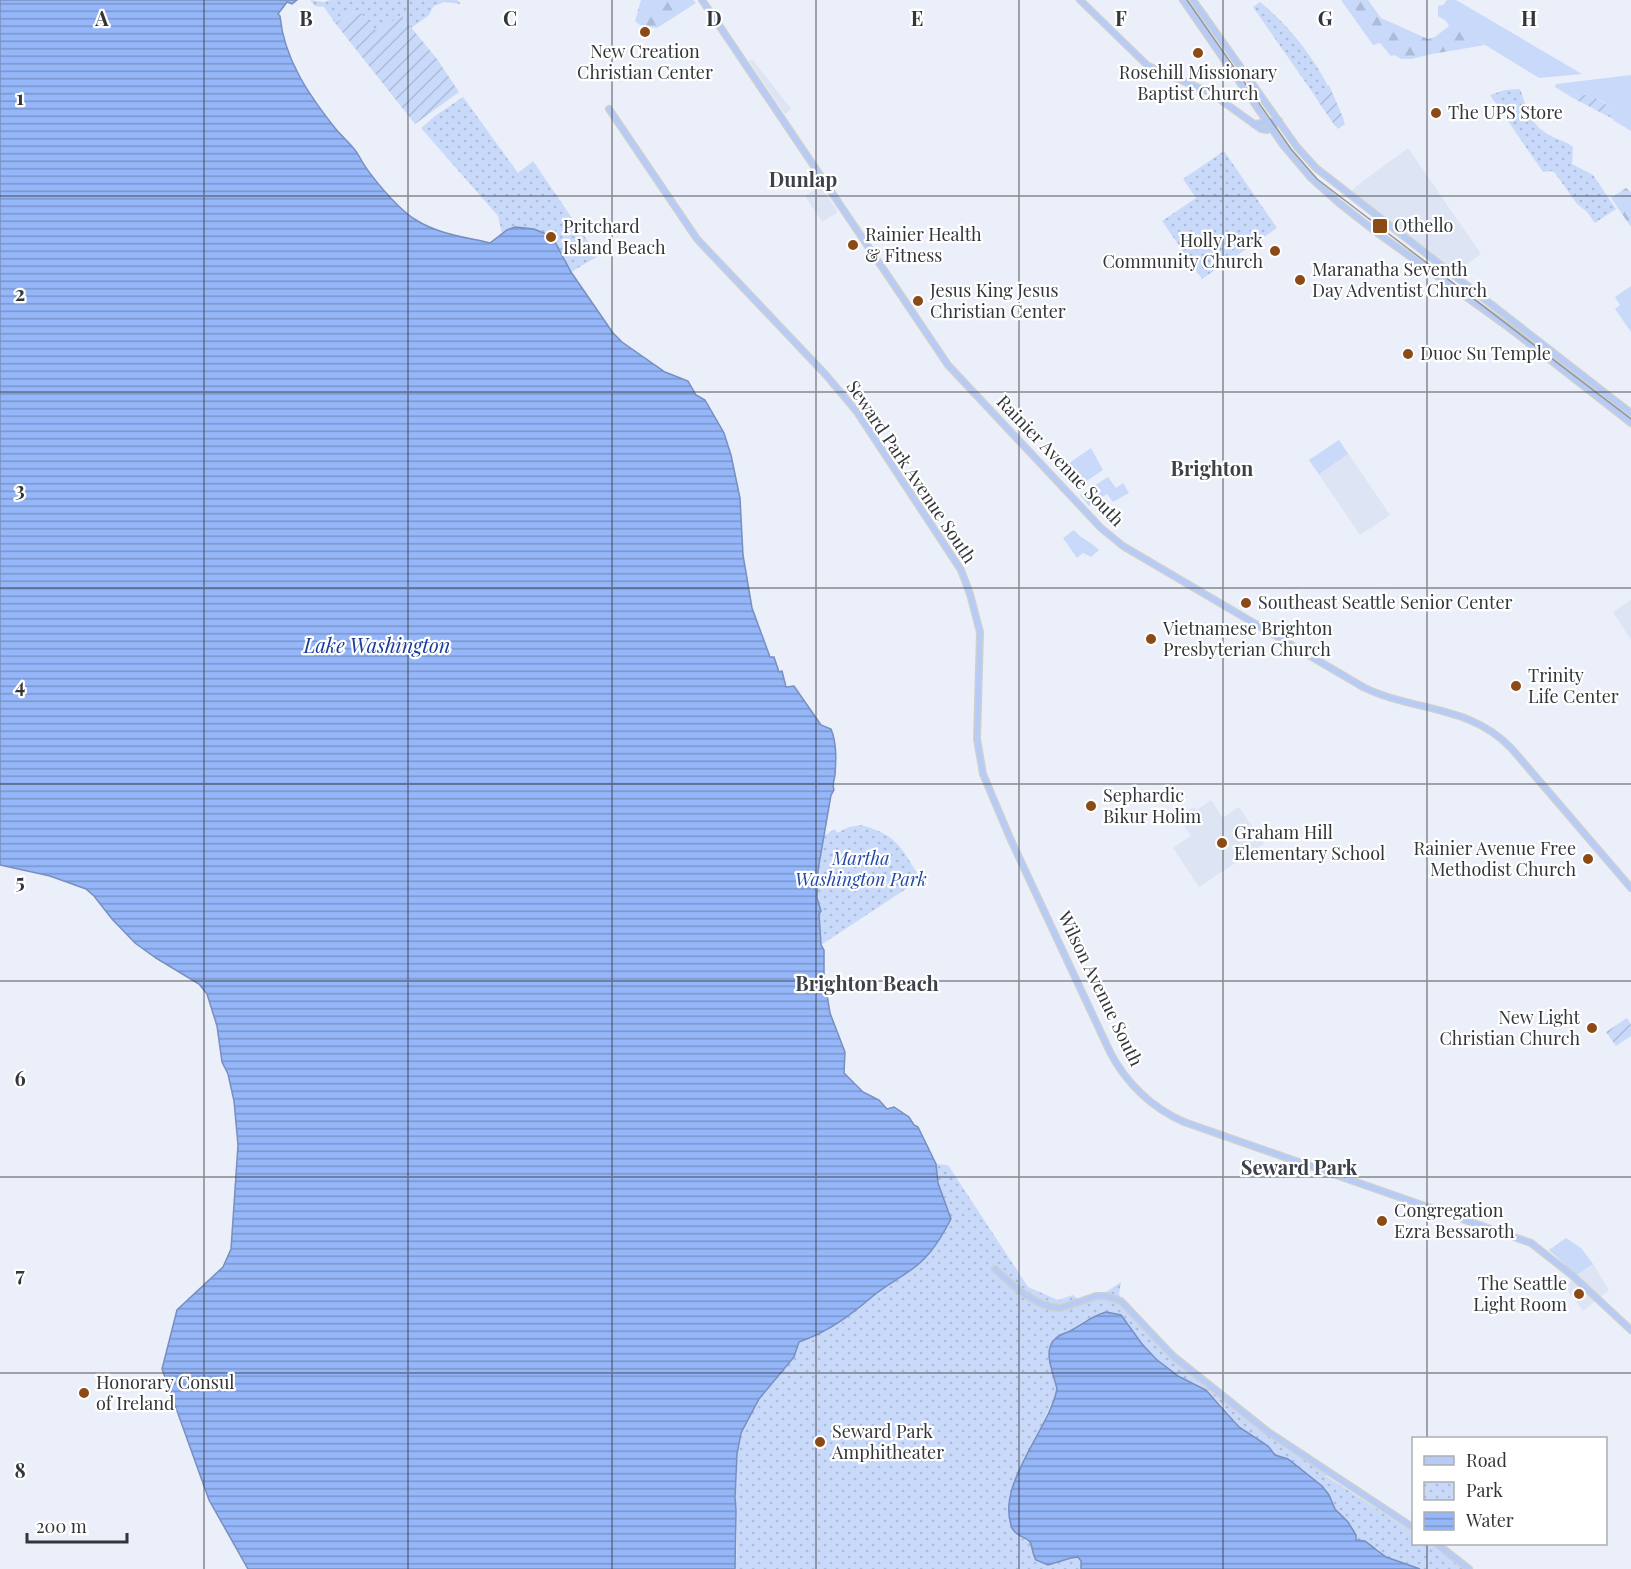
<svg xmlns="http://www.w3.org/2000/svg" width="1631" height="1569" font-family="'Playfair Display',serif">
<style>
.built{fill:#dde4f4}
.grass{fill:#c8d9fa}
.forest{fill:url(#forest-firs)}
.park{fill:url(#park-dots)}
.garden{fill:url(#garden-furrows)}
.water{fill:url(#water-rules);stroke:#788fbf;stroke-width:1.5}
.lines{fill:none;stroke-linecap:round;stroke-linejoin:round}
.major-casing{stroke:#cecfcf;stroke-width:8}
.major{stroke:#b7cbf7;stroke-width:5}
.tram{stroke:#94979e;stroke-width:1.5}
.grid{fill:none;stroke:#333539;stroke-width:1.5;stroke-opacity:0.55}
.poi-dot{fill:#8b4a16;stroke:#fff;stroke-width:2}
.labels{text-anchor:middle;stroke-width:4.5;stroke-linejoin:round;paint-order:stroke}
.poi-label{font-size:18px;fill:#333539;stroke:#fff;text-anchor:start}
.street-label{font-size:18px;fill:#333539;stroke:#fff}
.park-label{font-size:18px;font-style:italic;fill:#2349a7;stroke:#fff}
.neighbourhood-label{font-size:20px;font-weight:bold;fill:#3d4148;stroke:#fff}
.water-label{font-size:20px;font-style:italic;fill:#173b98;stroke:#fff}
.grid-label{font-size:20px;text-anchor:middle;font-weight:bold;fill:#333539;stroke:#fff;stroke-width:4.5;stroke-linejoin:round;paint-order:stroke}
</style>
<defs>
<pattern id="forest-firs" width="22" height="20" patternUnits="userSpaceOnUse" patternTransform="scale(1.5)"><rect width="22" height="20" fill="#c8d9fa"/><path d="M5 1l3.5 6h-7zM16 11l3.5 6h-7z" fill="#acbbd7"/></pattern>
<pattern id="park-dots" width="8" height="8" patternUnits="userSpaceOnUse" patternTransform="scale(1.5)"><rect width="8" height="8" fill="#c8d9fa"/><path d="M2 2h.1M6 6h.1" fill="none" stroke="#acbbd7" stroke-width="1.8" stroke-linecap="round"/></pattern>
<pattern id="garden-furrows" width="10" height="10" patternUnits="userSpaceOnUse" patternTransform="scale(1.5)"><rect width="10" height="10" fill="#c8d9fa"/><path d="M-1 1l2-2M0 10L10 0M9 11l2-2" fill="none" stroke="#acbbd7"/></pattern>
<pattern id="water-rules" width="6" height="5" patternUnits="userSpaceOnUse" patternTransform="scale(1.5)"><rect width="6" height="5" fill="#95b6f8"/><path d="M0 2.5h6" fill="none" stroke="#7a95ca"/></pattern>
</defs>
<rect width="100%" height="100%" fill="#ebeff9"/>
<g class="built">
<path d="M752 59 791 109 785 114 749 61Z"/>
<path d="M1408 148 1481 254 1455 272 1352 191 1354 188Z"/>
<path d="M820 186 838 212 822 222 805 196Z"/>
<path d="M1339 440 1390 515 1360 535 1309 460Z"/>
<path d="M1631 600V640L1613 612Z"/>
<path d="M1211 800 1223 818 1239 807 1264 844 1199 887 1173 848 1191 836 1178 817 1194 807 1197 810Z"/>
<path d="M1593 1264 1609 1290 1583 1311 1565 1287 1578 1274Z"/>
</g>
<g class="grass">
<path d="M1447 0H1456L1582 74 1539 78 1438 16V6L1443 5Z"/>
<path d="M1631 75V131L1613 120 1614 117 1609 114 1612 109 1602 101 1574 94 1573 98 1555 87 1556 84Z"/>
<path d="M1631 286V332L1615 309 1620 305 1615 297Z"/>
<path d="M1339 440 1348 454 1319 474 1309 460Z"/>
<path d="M1091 448 1103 470 1082 484 1065 466Z"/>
<path d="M1108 477 1116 488 1123 483 1129 493 1113 502 1107 494 1089 506 1080 495Z"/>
<path d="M1074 530C1081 539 1090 541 1099 550L1091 557 1083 553 1077 558 1063 538Z"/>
<path d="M1566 1238 1581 1248 1593 1264 1578 1274H1575L1549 1250Z"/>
</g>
<g class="forest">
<path d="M641 0H693L696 3 657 28 640 25 635 21Z"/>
<path d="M1341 0H1368L1381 18 1428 39 1435 37 1449 26 1445 19 1485 45 1432 54 1412 59H1401L1395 55 1391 56 1380 43 1373 45Z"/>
<path d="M1626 188 1631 192V227L1611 198Z"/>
</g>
<g class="park">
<path d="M310 0 324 2 331 0H457L461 4 445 2 434 6 428 16 411 28 401 15 377 33 358 10 335 23 324 7 315 6Z"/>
<path d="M1260 2C1300 35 1327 76 1345 124L1338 129 1253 7Z"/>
<path d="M1520 89C1528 110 1529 124 1551 136 1558 140 1566 141 1573 147L1572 164 1593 175 1616 209 1595 223 1587 212 1577 204 1555 173 1552 171 1543 172 1490 95 1505 90Z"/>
<path d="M463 97 518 173 533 161 598 256 571 272 502 234 498 216 421 128 435 116Z"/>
<path d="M1224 151 1277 228 1202 279 1162 221 1196 198 1183 179Z"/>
<path d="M861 825C899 835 901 849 921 879L821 945 817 880 824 836 835 829 837 833 849 827Z"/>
<path d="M936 1164 948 1165 1028 1287 1058 1300 1073 1295 1083 1303 1103 1294 1121 1282 1119 1294 1123 1306 1184 1366 1328 1473 1326 1476 1413 1532 1414 1544H1431L1464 1569H1420L1386 1557 1378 1549 1355 1540 1322 1486 1288 1459 1275 1455 1268 1446 1239 1426 1219 1402 1192 1382 1178 1376 1156 1359 1142 1344 1123 1318 1085 1320 1073 1329 1051 1362 1057 1389 1056 1394 1045 1417 1042 1429 1036 1438 1013 1487 1009 1517 1015 1533 1030 1543 1036 1560 1048 1565 1071 1558H1078L1081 1562V1569H735C741 1525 729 1478 741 1435 749 1403 777 1376 797 1351L799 1342C828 1333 851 1315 873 1296 889 1283 908 1275 922 1261 934 1248 942 1234 951 1219L938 1183Z"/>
</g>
<g class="garden">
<path d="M358 10 377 32 401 15 437 59 459 92 415 124 335 23Z"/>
<path d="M1329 85 1344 120 1335 126 1316 98Z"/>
<path d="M1574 94C1589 94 1600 99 1612 109L1609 114 1614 117 1613 119 1573 98Z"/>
<path d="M1627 1018 1631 1025V1036L1616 1046 1606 1032Z"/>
</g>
<g class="water">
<path d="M0 0H297L292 4 287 2 278 14 280 16C284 59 309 95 335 128 342 137 354 146 359 156 368 174 398 209 416 220 438 234 465 237 490 243L507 230 515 227 534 229 546 234 554 240 571 272 613 333 622 342 665 372 688 381 696 395 705 400 724 433 731 455 740 498 743 555 752 608 770 657H774L779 672 782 671 786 687 794 686 821 725 831 729C837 743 836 761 835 775 834 782 832 784 834 790L831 795 818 870 817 898 821 911 819 914 821 945 824 950V976L830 1013 845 1052 844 1073 863 1092 879 1100 887 1109 894 1107 909 1117 914 1125 918 1127 936 1164 938 1183 951 1219C942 1236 931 1255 915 1267 902 1277 886 1285 873 1296 851 1315 828 1332 799 1342L794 1357 759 1399 741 1433 737 1454 735 1497 736 1511 735 1569H248L209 1500 162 1369 177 1310 223 1267 231 1249 238 1145 234 1101 228 1074 222 1062 217 1026 207 994 199 984 156 958 135 943 112 919 94 896 86 889 50 876 0 865Z"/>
<path d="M1106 1312 1121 1315 1142 1344 1156 1359 1178 1376 1206 1390 1239 1427 1268 1446 1275 1455 1288 1459 1322 1486 1329 1495 1335 1509 1348 1522 1356 1535V1540L1365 1541 1386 1557 1420 1569H1081V1561L1078 1557 1071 1558 1048 1565 1036 1560C1032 1554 1033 1547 1030 1542 1025 1536 1016 1537 1012 1528 995 1485 1049 1430 1057 1389 1054 1374 1042 1351 1055 1339 1060 1334 1067 1333 1072 1330 1084 1323 1092 1316 1106 1312Z"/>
</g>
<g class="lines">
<defs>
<g id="major">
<path d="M702 0 948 365 1101 528 1123 546 1363 687C1413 712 1470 704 1512 749L1631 888"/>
<path d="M1080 0 1148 66 1211 93 1261 129 1267 130 1279 121"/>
<path d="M1183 0 1283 145 1310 177 1339 203 1376 232 1508 327 1631 423"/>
<path d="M1193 0 1297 147 1316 168 1631 413"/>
<path d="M609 109 697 239 826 375 857 412 961 570 970 594 980 632 977 739 983 774 1010 838 1110 1052C1126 1083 1152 1108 1184 1122L1531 1243 1573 1276 1631 1330"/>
<path d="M1254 124 1279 121"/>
<path d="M995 1269C1011 1284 1037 1308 1061 1308L1096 1296H1106L1121 1301 1173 1356 1267 1431 1414 1528"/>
<path d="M1437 1544 1469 1569"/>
</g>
</defs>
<use href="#major" class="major-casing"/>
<use href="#major" class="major"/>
<path class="tram" d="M1187 0 1291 149 1317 179 1631 419"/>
</g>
<path class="grid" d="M204 0V1569M408 0V1569M612 0V1569M816 0V1569M1019 0V1569M1223 0V1569M1427 0V1438M0 196H1631M0 392H1631M0 588H1631M0 784H1631M0 981H1631M0 1177H1631M0 1373H1631M1427 1544V1569"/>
<g class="poi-dot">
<circle cx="645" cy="32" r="6"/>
<circle cx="1198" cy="53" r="6"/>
<circle cx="1436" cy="113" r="6"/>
<rect x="1372" y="218" width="16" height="16" rx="3"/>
<circle cx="551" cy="237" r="6"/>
<circle cx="853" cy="245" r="6"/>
<circle cx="1275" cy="251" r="6"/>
<circle cx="1300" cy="280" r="6"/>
<circle cx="918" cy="301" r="6"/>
<circle cx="1408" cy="354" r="6"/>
<circle cx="1246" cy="603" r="6"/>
<circle cx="1151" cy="639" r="6"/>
<circle cx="1516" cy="686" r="6"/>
<circle cx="1091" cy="806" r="6"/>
<circle cx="1222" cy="843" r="6"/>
<circle cx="1588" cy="859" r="6"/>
<circle cx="1592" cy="1028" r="6"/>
<circle cx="1382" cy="1221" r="6"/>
<circle cx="1579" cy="1294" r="6"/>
<circle cx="84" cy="1393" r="6"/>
<circle cx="820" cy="1442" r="6"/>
</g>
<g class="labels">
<g class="poi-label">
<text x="645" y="58" text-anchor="middle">New Creation<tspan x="645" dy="21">Christian Center</tspan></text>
<text x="1198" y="79" text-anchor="middle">Rosehill Missionary<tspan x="1198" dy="21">Baptist Church</tspan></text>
<text x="1448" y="119">The UPS Store</text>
<text x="1394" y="232">Othello</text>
<text x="563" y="233">Pritchard<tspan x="563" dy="21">Island Beach</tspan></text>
<text x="865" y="241">Rainier Health<tspan x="865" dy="21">&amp; Fitness</tspan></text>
<text x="1263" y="247" text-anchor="end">Holly Park<tspan x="1263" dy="21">Community Church</tspan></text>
<text x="1312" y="276">Maranatha Seventh<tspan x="1312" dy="21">Day Adventist Church</tspan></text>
<text x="930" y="297">Jesus King Jesus<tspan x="930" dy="21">Christian Center</tspan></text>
<text x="1420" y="360">Duoc Su Temple</text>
<text x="1258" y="609">Southeast Seattle Senior Center</text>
<text x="1163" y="635">Vietnamese Brighton<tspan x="1163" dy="21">Presbyterian Church</tspan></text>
<text x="1528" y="682">Trinity<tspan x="1528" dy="21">Life Center</tspan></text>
<text x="1103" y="802">Sephardic<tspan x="1103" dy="21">Bikur Holim</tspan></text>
<text x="1234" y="839">Graham Hill<tspan x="1234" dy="21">Elementary School</tspan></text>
<text x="1576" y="855" text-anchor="end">Rainier Avenue Free<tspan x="1576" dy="21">Methodist Church</tspan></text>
<text x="1580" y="1024" text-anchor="end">New Light<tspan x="1580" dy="21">Christian Church</tspan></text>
<text x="1394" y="1217">Congregation<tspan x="1394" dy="21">Ezra Bessaroth</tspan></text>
<text x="1567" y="1290" text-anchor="end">The Seattle<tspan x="1567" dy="21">Light Room</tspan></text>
<text x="96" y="1389">Honorary Consul<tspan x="96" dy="21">of Ireland</tspan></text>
<text x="832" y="1438">Seward Park<tspan x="832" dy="21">Amphitheater</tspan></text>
</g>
<g class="street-label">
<text transform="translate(1060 461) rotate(46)" y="6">Rainier Avenue South</text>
<text transform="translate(911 472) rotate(56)" y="6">Seward Park Avenue South</text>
<text transform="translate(1100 989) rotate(64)" y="6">Wilson Avenue South</text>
</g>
<g class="park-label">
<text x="861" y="865">Martha<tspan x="861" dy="21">Washington Park</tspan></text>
</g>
<g class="neighbourhood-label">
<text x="803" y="187">Dunlap</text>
<text x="1212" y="476">Brighton</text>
<text x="867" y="991">Brighton Beach</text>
<text x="1299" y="1175">Seward Park</text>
</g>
<g class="water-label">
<text x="377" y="653">Lake Washington</text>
</g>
</g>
<g class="grid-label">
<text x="102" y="26">A</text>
<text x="306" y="26">B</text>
<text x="510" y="26">C</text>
<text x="714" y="26">D</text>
<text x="917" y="26">E</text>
<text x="1121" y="26">F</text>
<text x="1325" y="26">G</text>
<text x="1529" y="26">H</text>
<text x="20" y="105">1</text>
<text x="20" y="301">2</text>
<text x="20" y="497">3</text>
<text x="20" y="693">4</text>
<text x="20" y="889">5</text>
<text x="20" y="1086">6</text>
<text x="20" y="1282">7</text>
<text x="20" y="1478">8</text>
</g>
<rect x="1412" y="1437" width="195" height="108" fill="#ffffff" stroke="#adaeb0" stroke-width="1.5"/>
<rect x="1424" y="1456" width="30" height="9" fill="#b7cbf7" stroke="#adaeb0" stroke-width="1.5"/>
<text x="1466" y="1467" font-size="18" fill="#333539">Road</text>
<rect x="1424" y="1482" width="30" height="18" fill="url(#park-dots)" stroke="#adaeb0" stroke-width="1.5"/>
<text x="1466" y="1497" font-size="18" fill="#333539">Park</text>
<rect x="1424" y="1512" width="30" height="18" fill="url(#water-rules)" stroke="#adaeb0" stroke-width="1.5"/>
<text x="1466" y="1527" font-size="18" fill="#333539">Water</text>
<path d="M27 1533v9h100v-9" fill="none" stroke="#333539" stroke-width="3"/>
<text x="36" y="1533" font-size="18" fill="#333539" stroke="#ffffff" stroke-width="4.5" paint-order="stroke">200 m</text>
</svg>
